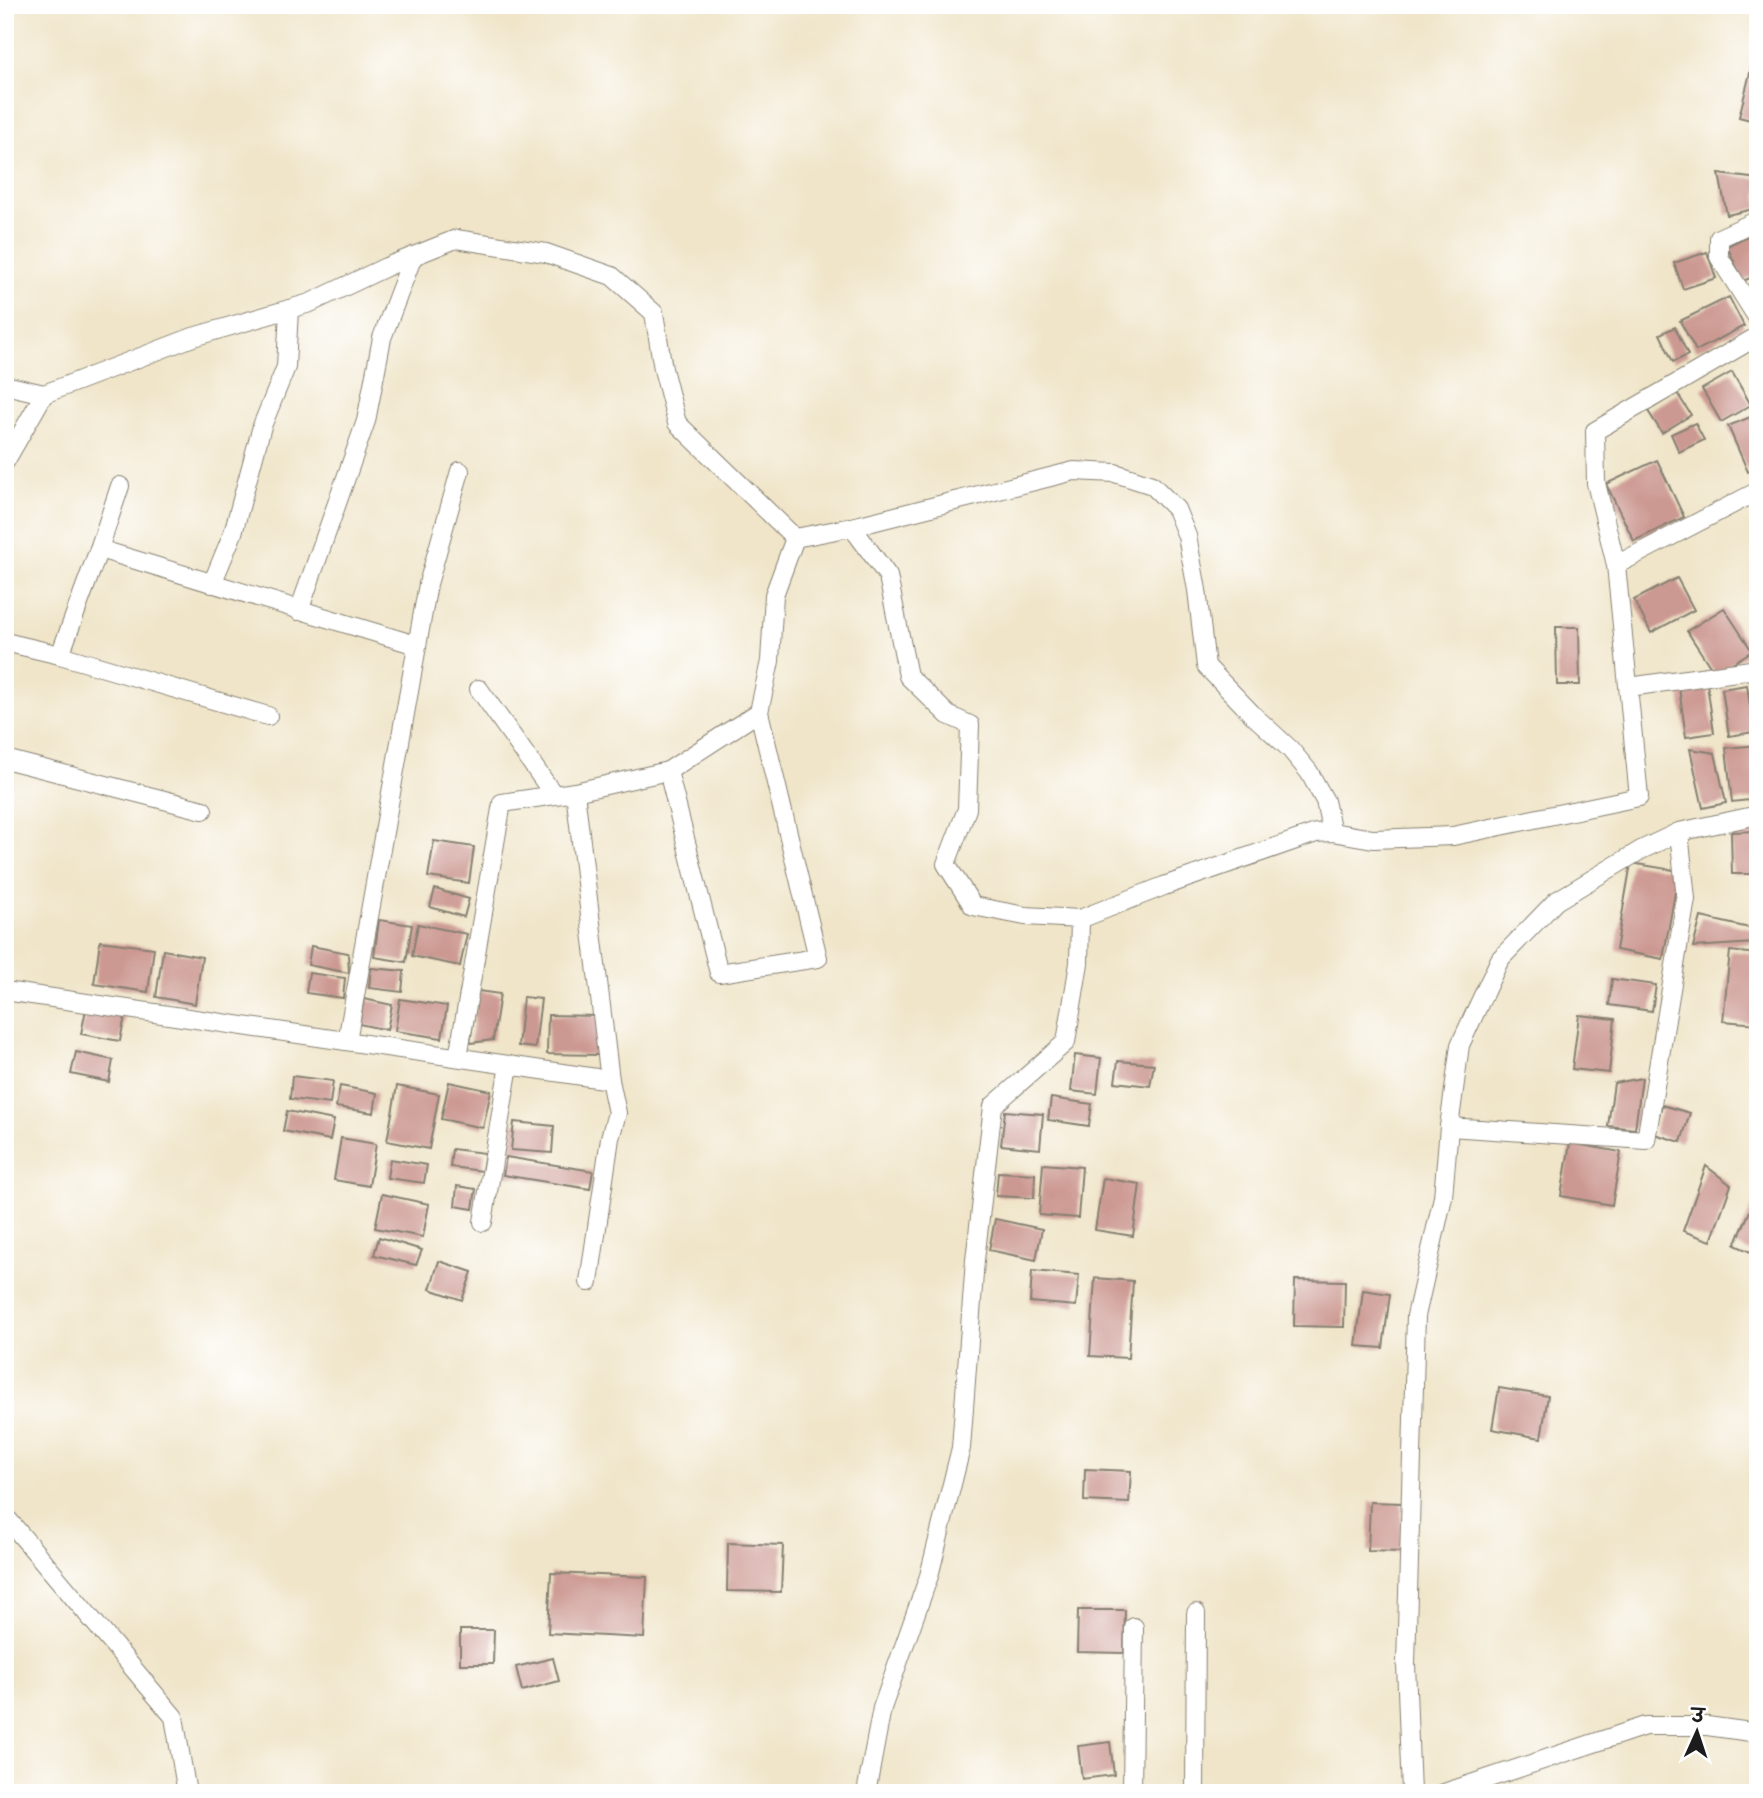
<svg xmlns="http://www.w3.org/2000/svg" width="1763" height="1798" font-family="Pangolin,'Playpen Sans Deva',sans-serif">
<style>
.building{fill:#cc9992}
.lines{fill:none;stroke-linecap:round;stroke-linejoin:round}
.street-casing{stroke:#868072;stroke-width:20}
.street{stroke:#fff;stroke-width:18}
</style>
<rect width="100%" height="100%" fill="#fff"/>
<filter id="ink" filterUnits="userSpaceOnUse"><feTurbulence type="fractalNoise" baseFrequency=".0143" numOctaves="2"/><feDisplacementMap in="SourceGraphic" scale="14" xChannelSelector="R" yChannelSelector="G"/><feConvolveMatrix kernelMatrix="1 2 1 2 8 2 1 2 1" color-interpolation-filters="sRGB"/></filter>
<filter id="wash" filterUnits="userSpaceOnUse"><feTurbulence type="fractalNoise" baseFrequency=".00686" numOctaves="4" result="noise"/><feDisplacementMap in="SourceGraphic" scale="28" xChannelSelector="R" yChannelSelector="G"/><feGaussianBlur stdDeviation="1.57" result="paint"/><feColorMatrix in="noise" values="0 0 0 0 0 0 0 0 0 0 0 0 0 0 0 0 0 1.4 0 .05"/><feComposite in="paint" operator="in"/></filter>
<g filter="url(#wash)">
<rect width="100%" height="100%" fill="#f0e5c9"/>
<g id="blocks">
<g class="building">
<path d="M1757 45H1758V122L1739 117Z"/>
<path d="M1719 174 1758 179V208L1727 215Z"/>
<path d="M1756 232 1758 236V275L1743 281 1727 246Z"/>
<path d="M1707 252 1716 278 1683 289 1674 263Z"/>
<path d="M1729 297 1744 326 1696 351 1680 321Z"/>
<path d="M1675 327 1688 355 1673 362 1660 334Z"/>
<path d="M1732 372 1751 405 1721 422 1702 389Z"/>
<path d="M1677 393 1691 415 1662 433 1648 411Z"/>
<path d="M1758 414V467L1748 472 1728 426Z"/>
<path d="M1695 423 1704 440 1679 452 1671 434Z"/>
<path d="M1657 460 1684 517 1634 541 1606 484Z"/>
<path d="M1677 578 1694 610 1651 633 1634 600Z"/>
<path d="M1724 608 1752 651 1715 674 1687 631Z"/>
<path d="M1556 627H1579L1580 685H1557Z"/>
<path d="M1707 684 1714 733 1686 737 1679 688Z"/>
<path d="M1747 685 1754 732 1729 736 1722 689Z"/>
<path d="M1758 745V799L1732 802 1726 748Z"/>
<path d="M1690 749 1715 753 1726 803 1703 808Z"/>
<path d="M1758 831V874H1732L1731 832Z"/>
<path d="M434 841 474 847 469 883 428 877Z"/>
<path d="M1631 863 1679 871 1663 959 1616 950Z"/>
<path d="M435 889 469 899 464 917 430 907Z"/>
<path d="M1701 917 1758 930 1755 943 1693 947Z"/>
<path d="M379 920 412 925 406 962 374 957Z"/>
<path d="M418 924 467 934 460 966 412 956Z"/>
<path d="M100 941 154 948 148 992 94 984Z"/>
<path d="M311 946 348 953 349 973 308 965Z"/>
<path d="M163 950 202 957 195 1004 156 997Z"/>
<path d="M1730 951 1758 954V1024L1723 1021Z"/>
<path d="M371 968 404 971 402 992 369 988Z"/>
<path d="M309 973 345 978 343 998 306 993Z"/>
<path d="M1612 979 1656 985 1652 1011 1609 1005Z"/>
<path d="M478 991 500 994 493 1040 470 1043Z"/>
<path d="M523 997 541 999 535 1048 518 1046Z"/>
<path d="M364 999 392 1005 387 1030 359 1024Z"/>
<path d="M400 999 447 1006 442 1038 395 1031Z"/>
<path d="M86 1009 125 1016 120 1041 81 1034Z"/>
<path d="M548 1015 599 1016V1055L547 1054Z"/>
<path d="M1579 1015 1615 1019 1609 1073 1572 1069Z"/>
<path d="M76 1052 113 1060 109 1082 71 1074Z"/>
<path d="M1075 1055 1101 1058 1097 1094 1071 1091Z"/>
<path d="M1118 1061 1154 1064 1150 1086 1115 1082Z"/>
<path d="M292 1076 333 1081 330 1104 290 1099Z"/>
<path d="M1642 1078 1635 1129 1608 1126 1614 1083Z"/>
<path d="M449 1082 491 1091 483 1128 441 1119Z"/>
<path d="M340 1086 377 1093 374 1113 336 1107Z"/>
<path d="M397 1086 439 1094 429 1149 387 1141Z"/>
<path d="M1051 1098 1092 1104 1089 1126 1048 1120Z"/>
<path d="M1662 1105 1690 1113 1681 1142 1654 1134Z"/>
<path d="M287 1111 334 1120 330 1140 283 1131Z"/>
<path d="M1005 1111 1043 1114 1040 1149 1001 1145Z"/>
<path d="M514 1122 554 1126 552 1153 511 1150Z"/>
<path d="M341 1138 376 1144 369 1186 334 1180Z"/>
<path d="M1570 1143 1621 1152 1612 1205 1561 1196Z"/>
<path d="M452 1149 485 1153 482 1171 450 1167Z"/>
<path d="M506 1157 593 1171 590 1189 503 1175Z"/>
<path d="M390 1159 427 1165 424 1183 387 1178Z"/>
<path d="M1043 1164 1082 1167 1078 1218 1039 1215Z"/>
<path d="M1706 1166 1731 1185 1711 1241 1683 1231Z"/>
<path d="M998 1172 1035 1174 1034 1198 996 1196Z"/>
<path d="M1103 1178 1140 1184 1133 1236 1095 1230Z"/>
<path d="M457 1186 476 1189 473 1209 455 1206Z"/>
<path d="M1758 1193V1247L1755 1254 1735 1245Z"/>
<path d="M382 1194 429 1204 423 1237 375 1228Z"/>
<path d="M995 1219 1042 1229 1036 1260 989 1250Z"/>
<path d="M379 1237 422 1250 416 1265 374 1255Z"/>
<path d="M439 1261 472 1272 462 1300 430 1289Z"/>
<path d="M1032 1271 1079 1275 1076 1306 1030 1302Z"/>
<path d="M1095 1278 1133 1281 1128 1358 1090 1356Z"/>
<path d="M1295 1280 1345 1281 1344 1327 1294 1326Z"/>
<path d="M1363 1290 1390 1294 1383 1348 1356 1346Z"/>
<path d="M1499 1388 1548 1396 1541 1438 1492 1429Z"/>
<path d="M1085 1469 1131 1471 1129 1503 1084 1501Z"/>
<path d="M1370 1502 1402 1503 1401 1552 1368 1551Z"/>
<path d="M728 1543 783 1545 781 1592 727 1591Z"/>
<path d="M551 1573 647 1577 644 1638 548 1633Z"/>
<path d="M1078 1610H1125L1124 1653 1077 1652Z"/>
<path d="M460 1630H494L493 1664H460Z"/>
<path d="M553 1658 559 1681 522 1691 516 1667Z"/>
<path d="M1110 1742 1114 1775 1082 1779 1078 1746Z"/>
</g>
</g>
</g>
<g filter="url(#ink)">
<use href="#blocks" fill-opacity="0" stroke="#868072" stroke-width="2"/>
<g class="lines">
<defs>
<g id="street">
<path d="M1758 220 1719 238V257L1758 319"/>
<path d="M5 385 44 394 5 462"/>
<path d="M44 394 193 337 310 303 386 267 456 239 546 253 612 276 654 313 663 369 677 423 795 538 774 595 770 661 759 712 818 958 719 973 668 771 575 792"/>
<path d="M852 527 1074 471 1115 473 1152 485 1176 509 1187 536 1197 590 1206 666 1254 716 1290 749 1309 772 1325 801 1332 832"/>
<path d="M795 538 852 527 888 576 908 676 948 715 970 725 967 809 946 864 973 906 1025 916 1080 919 1079 963 1066 1042 993 1106 975 1260 961 1448 929 1576 882 1708 866 1793"/>
<path d="M99 549 416 645"/>
<path d="M1616 565 1758 491"/>
<path d="M212 584 233 533 262 426 286 367 289 309"/>
<path d="M299 611 366 421 382 338 413 256"/>
<path d="M5 642 60 655 268 716"/>
<path d="M60 655 99 549 120 486"/>
<path d="M1629 687 1758 669"/>
<path d="M479 689 554 795"/>
<path d="M5 759 203 810"/>
<path d="M668 771 759 712"/>
<path d="M1080 919 1164 886 1316 833 1332 832 1373 839 1453 836 1639 797 1616 565 1596 483 1595 431 1758 336"/>
<path d="M5 991 610 1080 575 792 502 803 458 1057"/>
<path d="M347 1041 428 584 460 471"/>
<path d="M1449 1127 1646 1140 1686 899 1679 832"/>
<path d="M483 1222 509 1065"/>
<path d="M589 1282 610 1138 617 1113 610 1080"/>
<path d="M5 1516 174 1717 187 1793"/>
<path d="M1132 1793 1134 1627"/>
<path d="M1195 1793 1196 1613"/>
<path d="M1411 1793 1406 1664 1416 1316 1443 1197 1449 1127 1460 1045 1500 959 1556 901 1641 850 1679 832 1758 815"/>
<path d="M1444 1793 1645 1726H1707L1758 1733"/>
</g>
</defs>
<use href="#street" class="street-casing"/>
<use href="#street" class="street"/>
</g>
</g>
<rect width="1763" height="1798" fill="none" stroke="#fff" stroke-width="28"/>
<g transform="translate(1697 1732) rotate(3)" stroke="#ffffff" stroke-width="5" paint-order="stroke">
<path d="M0-5L12 26L0 18L-12 26Z" fill="#1c1c1c"/>
<text y="-10" font-size="19" font-weight="bold" text-anchor="middle" fill="#1c1c1c">उ</text>
</g>
</svg>
